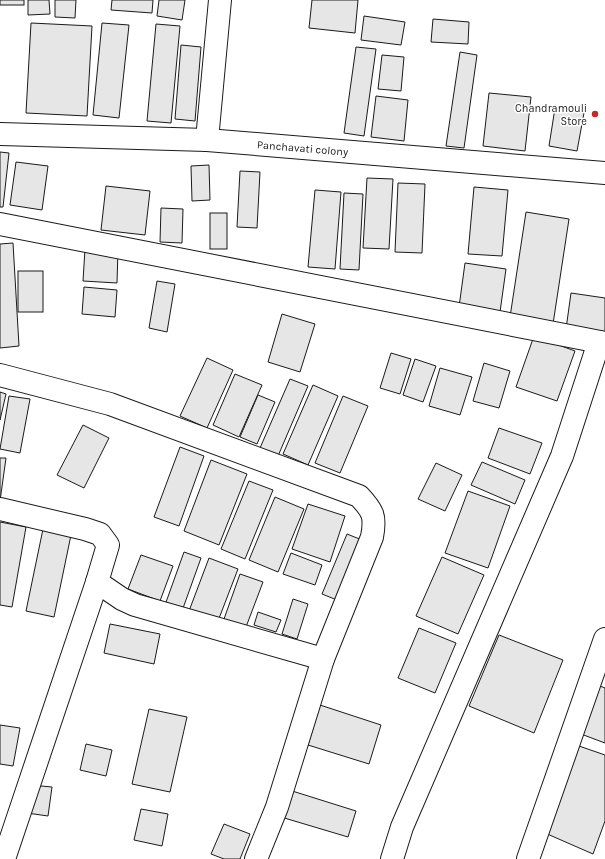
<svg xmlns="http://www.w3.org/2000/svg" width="605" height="859" font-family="Karla,sans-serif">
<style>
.building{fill:#e6e6e6;stroke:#1a1a1a}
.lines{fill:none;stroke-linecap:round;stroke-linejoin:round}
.minor-casing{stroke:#1a1a1a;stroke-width:24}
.minor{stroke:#fff;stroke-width:22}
.poi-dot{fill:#c62828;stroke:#fff;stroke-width:1.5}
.labels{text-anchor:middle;stroke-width:3;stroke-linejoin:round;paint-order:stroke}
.poi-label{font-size:11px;fill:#1a1a1a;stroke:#fff;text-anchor:end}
.street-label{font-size:11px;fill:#1a1a1a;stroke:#fff}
</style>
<rect width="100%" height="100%" fill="#fff"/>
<g class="building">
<rect x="0" y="0" width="24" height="5"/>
<path d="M28 0H49L50 14 28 15Z"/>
<path d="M55 0H76L75 18 55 17Z"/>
<path d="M112 0H153L152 13 111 10Z"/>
<path d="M159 0H185L182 20 157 16Z"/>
<path d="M312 0H358L355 33 309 28Z"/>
<path d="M364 16 405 22 401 45 361 40Z"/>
<path d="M433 19 469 22 468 44 431 42Z"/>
<path d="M31 23 92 26 87 116 26 113Z"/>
<path d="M102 23 129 25 119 118 93 115Z"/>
<path d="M156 24 180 26 171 123 147 121Z"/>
<path d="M181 45 201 47 195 121 175 119Z"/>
<path d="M356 47 376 49 364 136 344 133Z"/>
<path d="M460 52 477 55 464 148 446 146Z"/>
<path d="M382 55 404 57 401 91 378 89Z"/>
<path d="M489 93 531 97 525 151 483 146Z"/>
<path d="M376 96 408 100 404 141 371 137Z"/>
<path d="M555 108 584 113 577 151 549 146Z"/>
<path d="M0 152 9 153 3 207H0Z"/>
<path d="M16 162 48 166 42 210 10 205Z"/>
<path d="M209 165 210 200 192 201 191 166Z"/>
<path d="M240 171 260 172 257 228 237 227Z"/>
<path d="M367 178 393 179 389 249 363 248Z"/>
<path d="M398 183 425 184 422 253 395 252Z"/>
<path d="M106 186 150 191 145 235 101 230Z"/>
<path d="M474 187 508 190 502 256 468 254Z"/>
<path d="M315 190 341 192 335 269 308 267Z"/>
<path d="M344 193 363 194 359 270 340 269Z"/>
<path d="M161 208 183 209 182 243 160 242Z"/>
<path d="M526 212 569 219 553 324 510 317Z"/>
<rect x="210" y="213" width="17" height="36"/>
<path d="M13 243 19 346 0 348V244Z"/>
<path d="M85 249 118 250 117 283 83 281Z"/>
<path d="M465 263 506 269 500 312 459 307Z"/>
<rect x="18" y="271" width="25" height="41"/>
<path d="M157 281 175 284 167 332 149 328Z"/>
<path d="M84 287 117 290 115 317 82 314Z"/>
<path d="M571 293 605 298V335L566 329Z"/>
<path d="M282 314 315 324 300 372 268 362Z"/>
<path d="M534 336 575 351 557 401 516 387Z"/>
<path d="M391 353 411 359 400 394 380 388Z"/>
<path d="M207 358 233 370 207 428 180 416Z"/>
<path d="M415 359 436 366 423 402 403 395Z"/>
<path d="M484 363 510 371 499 408 473 401Z"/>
<path d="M440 368 472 377 460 415 429 406Z"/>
<path d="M235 374 262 385 239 437 213 425Z"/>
<path d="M290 379 308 386 278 456 260 448Z"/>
<path d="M313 385 338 396 308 465 283 454Z"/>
<path d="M0 392 6 394 0 420Z"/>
<path d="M258 395 275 402 257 444 240 437Z"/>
<path d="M9 396 30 399 20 453 0 449Z"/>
<path d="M343 396 368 406 340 473 315 463Z"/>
<path d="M83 425 109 438 84 488 57 475Z"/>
<path d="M499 428 542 443 530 474 488 458Z"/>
<path d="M180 447 204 456 179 526 154 517Z"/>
<path d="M0 458H6L0 501Z"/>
<path d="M211 460 247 474 219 545 184 531Z"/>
<path d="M482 462 525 480 515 504 471 485Z"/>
<path d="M436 463 462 475 445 511 418 499Z"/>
<path d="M249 481 273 490 245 559 221 549Z"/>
<path d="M468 491 510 506 488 568 445 553Z"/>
<path d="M275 497 304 509 278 572 249 560Z"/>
<path d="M308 504 345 516 330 562 292 549Z"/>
<path d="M0 522 26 527 12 607 0 605Z"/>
<path d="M43 529 71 535 54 617 26 611Z"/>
<path d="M347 534 362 540 337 600 322 594Z"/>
<path d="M184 552 201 558 182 611 165 605Z"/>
<path d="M291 553 322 565 315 585 283 574Z"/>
<path d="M141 555 173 566 160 601 128 589Z"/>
<path d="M442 557 484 575 458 634 416 616Z"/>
<path d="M209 558 238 569 218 621 189 611Z"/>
<path d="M240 574 263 582 246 627 224 619Z"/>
<path d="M293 599 308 604 297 639 282 634Z"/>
<path d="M258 612 281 620 276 632 254 625Z"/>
<path d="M110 624 160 634 154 664 104 653Z"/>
<path d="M419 628 456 643 435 693 398 678Z"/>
<path d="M499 635 563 660 534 733 469 706Z"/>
<path d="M600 686 605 688V743L581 734Z"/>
<path d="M320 705 381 725 369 764 308 745Z"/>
<path d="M149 709 187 717 170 792 132 784Z"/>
<path d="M0 725 20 728 13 766 0 764Z"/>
<path d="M86 744 112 750 106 776 80 770Z"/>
<path d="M579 746 605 755V821L593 854 545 833Z"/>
<path d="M31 785 52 787 48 816 27 813Z"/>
<path d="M289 790 356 811 348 837 281 817Z"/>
<path d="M141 809 168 814 162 846 134 840Z"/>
<path d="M224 824 250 834 240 859H224L211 854Z"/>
</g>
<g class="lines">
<defs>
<g id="minor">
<path id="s1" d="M0 134 207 140 605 173"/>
<path d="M207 140 220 0"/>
<path d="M0 224 605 343"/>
<path d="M0 375 110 404 359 496C373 511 376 516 372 537L323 659 277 807 256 859"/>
<path d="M0 509 85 529 100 534 108 545 97 582 122 599 135 605 323 659"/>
<path d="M4 859 97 582"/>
<path d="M392 859 402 827 562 456 599 342"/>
<path d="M528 859 605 639"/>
</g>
</defs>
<use href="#minor" class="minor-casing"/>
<use href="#minor" class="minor"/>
</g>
<circle class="poi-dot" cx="595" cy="114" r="4"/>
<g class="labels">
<g class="poi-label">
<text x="587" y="112">Chandramouli<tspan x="587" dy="13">Store</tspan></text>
</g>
<g class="street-label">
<text dy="4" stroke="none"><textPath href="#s1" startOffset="303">Panchavati colony</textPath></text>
</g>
</g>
</svg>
